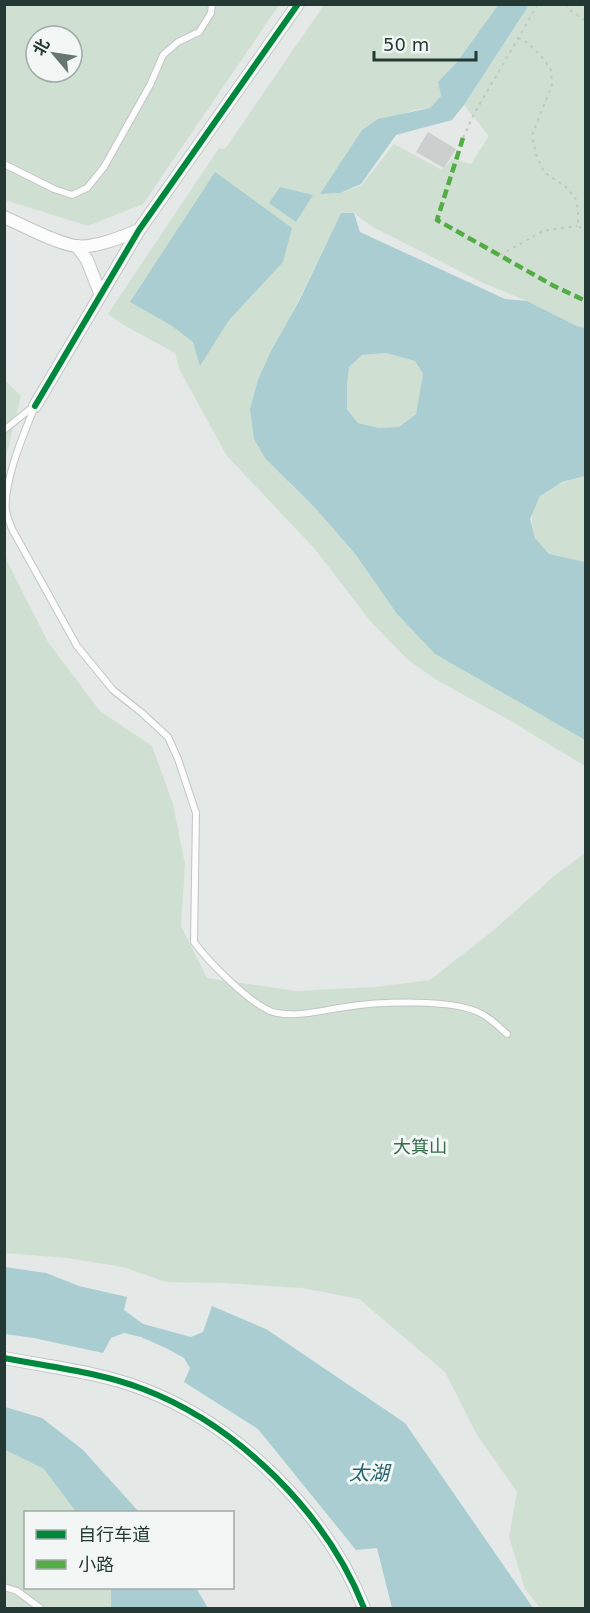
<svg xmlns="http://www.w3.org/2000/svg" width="590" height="1613" font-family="'DejaVu Sans','Noto Sans SC',sans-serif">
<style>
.green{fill:#cfe0d3;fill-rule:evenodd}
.water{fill:#aacdd2;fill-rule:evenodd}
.building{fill:#cbd0ce}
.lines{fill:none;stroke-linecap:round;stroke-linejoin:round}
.service-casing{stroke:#c1c5c3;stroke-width:8}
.minor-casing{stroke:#c1c5c3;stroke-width:14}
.path{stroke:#c1c8c5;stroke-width:2;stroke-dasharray:3 4.5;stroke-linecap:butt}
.service{stroke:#fbfcfb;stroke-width:6}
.minor{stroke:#fbfcfb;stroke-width:12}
.quiet{stroke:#53ac45;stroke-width:4.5;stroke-dasharray:9 4.5;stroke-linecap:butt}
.cycleway-casing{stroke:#f2f7f5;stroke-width:10}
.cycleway{stroke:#00873e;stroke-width:6}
.labels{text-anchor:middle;stroke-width:6;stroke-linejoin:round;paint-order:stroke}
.park-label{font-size:18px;fill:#346b48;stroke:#f2f7f5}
.water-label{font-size:20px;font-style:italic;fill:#26646e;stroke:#f2f7f5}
</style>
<rect width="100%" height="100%" fill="#e4e8e6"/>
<g class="green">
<path d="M4 5H279L143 204 88 226 5 200ZM36 36H72V72H36Z"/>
<path d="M324 5H499L457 62 438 82 441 96 430 108 414 110 362 130 321 194 340 193 362 185 394 144 442 170 452 159 471 164 489 136 464 105 529 5H581L586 9 585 328 577 326 527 301 483 283 371 226 354 213H341L286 326 288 482 316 509 356 555 397 614 435 654 585 740V766L509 720 435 679 407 659 372 623 314 548 227 456 179 369 175 353 122 324 108 314 219 148 225 149Z"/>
<path d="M386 353 415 361 423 374 416 414 399 427 379 428 358 423 347 408V386L349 367 362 355Z"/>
<path d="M5 380 21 396 5 460Z"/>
<path d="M585 476V562C575 560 559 559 549 554 531 543 526 513 539 497 549 485 572 480 585 476Z"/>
<path d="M4 546 7 561 48 642 100 711 152 746 173 804 185 864 181 926 207 978 296 991 376 987 430 980 494 930 554 876 585 853V1608H540L525 1589 509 1537 517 1492 477 1435 445 1372 359 1299 302 1288 225 1283 166 1282 123 1267 67 1258 5 1253Z"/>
<path d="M4 1450 44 1469 76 1512H26V1588H117L125 1608H5Z"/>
</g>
<g class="water">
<path d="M499 4 529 5 464 105 452 120 396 135 361 184 340 193 320 194 362 130 378 119 430 108 441 96 438 82 457 62Z"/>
<path d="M215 172 292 228 283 262 229 320 200 366 193 342 172 326 130 302Z"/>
<path d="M280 187 313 195 296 222 269 203Z"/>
<path d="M341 213H354L360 232 505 299 527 301 577 326 585 328V476L562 482 540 496 530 519 535 538 549 554 585 562V740L435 654 397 614 356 555 316 509 265 458 254 439 250 409 258 380 270 353 299 301ZM386 353 415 361 423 374 416 414 399 427 379 428 358 423 347 409V386L349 367 362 355Z"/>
<path d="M5 1267 46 1273 79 1286 127 1297 124 1310 143 1324 191 1337 203 1332 212 1306 266 1329 405 1423 533 1608H392L377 1548 356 1550 258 1429 184 1382 190 1368 184 1358 166 1348 141 1337 124 1333 111 1338 103 1353 34 1338 5 1334Z"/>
<path d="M5 1407 42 1418 83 1450 139 1512H76L44 1469 5 1450Z"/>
<path d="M111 1588H196L208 1608H111Z"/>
</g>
<path class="building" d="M428 132 456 149 444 168 416 152Z"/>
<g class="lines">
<defs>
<g id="service">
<path d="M4 164 54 189 72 195 87 188 104 167 150 85 163 55 178 42 199 32 211 13 212 4"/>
<path d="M35 406C24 433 3 482 6 511 7 517 10 524 12 529L77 646 113 690 142 713 168 737 178 759 196 813 194 942C207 960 255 1010 277 1013 299 1017 324 1010 345 1007 377 1002 454 998 482 1014 491 1019 499 1027 507 1034"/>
<path d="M4 430 34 406"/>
<path d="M4 1587 17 1591 40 1608"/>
</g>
<g id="minor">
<path d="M4 217C27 227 51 241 75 246 93 249 122 237 139 230"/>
<path d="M77 246 87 260 100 293"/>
<path d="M35 406 139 230 298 4"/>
<path d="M4 1358C50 1367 99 1372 143 1389 238 1425 327 1514 364 1608"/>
</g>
</defs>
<use href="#service" class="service-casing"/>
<use href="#minor" class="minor-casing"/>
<g class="path">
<path d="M566 4 571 11 586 21"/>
<path d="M518 38 528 43 542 57 551 70 552 85 532 135 536 154 544 172 566 187 575 198 578 209V226L586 231"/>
<path d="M463 138 474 114 538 4"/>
<path d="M500 255 543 231 577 226"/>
</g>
<use href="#service" class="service"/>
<use href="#minor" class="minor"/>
<path class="quiet" d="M463 138 437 220 554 286 586 301"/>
<defs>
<g id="cycleway">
<path d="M35 406 139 230 298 4"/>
<path d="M4 1358C50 1367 99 1372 143 1389 238 1425 327 1514 364 1608"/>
</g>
</defs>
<use href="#cycleway" class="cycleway-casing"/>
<use href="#cycleway" class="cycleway"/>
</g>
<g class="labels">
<g class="park-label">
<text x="420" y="1153">大箕山</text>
</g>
<g class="water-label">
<text x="369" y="1480">太湖</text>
</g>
</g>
<rect width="590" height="1613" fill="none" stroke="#243933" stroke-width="12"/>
<rect x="24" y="1511" width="210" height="78" fill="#f2f7f5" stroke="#a0aba7" stroke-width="1.5"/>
<rect x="36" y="1530" width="30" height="9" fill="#00873e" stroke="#a0aba7" stroke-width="1.5"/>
<text x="78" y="1541" font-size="18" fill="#243933">自行车道</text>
<rect x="36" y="1560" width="30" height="9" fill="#53ac45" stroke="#a0aba7" stroke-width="1.5"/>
<text x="78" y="1571" font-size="18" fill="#243933">小路</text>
<g transform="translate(54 54) rotate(299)"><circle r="28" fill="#f2f7f5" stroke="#a0aba7" stroke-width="1.5"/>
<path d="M0-4.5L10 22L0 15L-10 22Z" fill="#677672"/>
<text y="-9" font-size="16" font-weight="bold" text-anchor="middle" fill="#243933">北</text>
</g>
<path d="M374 51v9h102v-9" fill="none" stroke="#243933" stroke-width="3"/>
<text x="383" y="51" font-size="18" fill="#243933" stroke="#f2f7f5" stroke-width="4.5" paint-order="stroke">50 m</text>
</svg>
